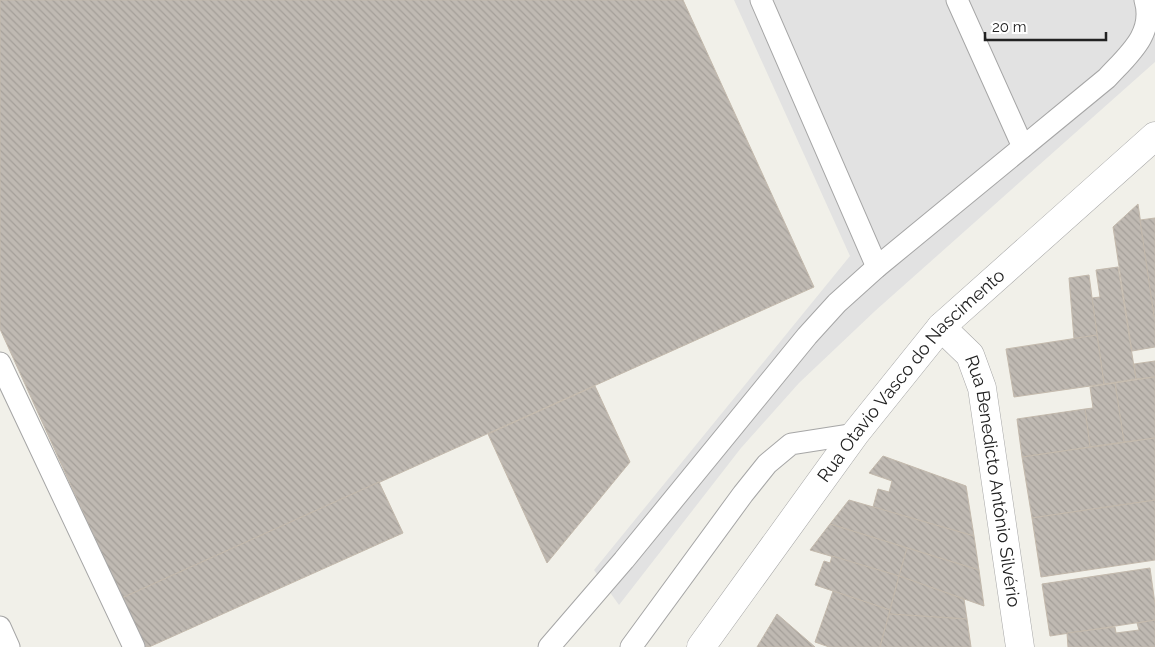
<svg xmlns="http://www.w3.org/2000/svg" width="1155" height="647" font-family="Raleway,sans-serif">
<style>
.parking{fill:#e2e2e2}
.building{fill:url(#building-back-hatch);stroke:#c3b9ac}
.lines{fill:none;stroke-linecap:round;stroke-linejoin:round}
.lane-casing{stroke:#a6a6a6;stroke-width:23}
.street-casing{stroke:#a6a6a6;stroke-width:29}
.lane{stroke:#fff;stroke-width:21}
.street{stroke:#fff;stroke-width:28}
.labels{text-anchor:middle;stroke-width:4.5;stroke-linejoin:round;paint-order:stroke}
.street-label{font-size:18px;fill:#222;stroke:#fff}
</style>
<defs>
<pattern id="building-back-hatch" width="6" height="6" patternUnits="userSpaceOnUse" patternTransform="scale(1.25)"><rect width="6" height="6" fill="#bfb9b2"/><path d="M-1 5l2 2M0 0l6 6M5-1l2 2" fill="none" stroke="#a49f99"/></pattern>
</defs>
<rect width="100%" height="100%" fill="#f1f0e9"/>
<path class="parking" d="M734 0H1155V62L875 311 799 383 741 448 619 605 594 570 850 256Z"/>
<g class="building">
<path d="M0 0H683L814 287 122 598 0 329Z"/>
<path d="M1138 204 1155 320V347L1132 351 1113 227Z"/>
<path d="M1155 218V316H1154L1140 220Z"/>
<path d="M1118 267 1136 379 1104 384 1092 298 1100 297 1096 270Z"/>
<path d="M1089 275 1097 335 1074 339 1069 278Z"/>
<path d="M1097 335 1104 384 1014 397 1006 349Z"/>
<path d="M1155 361V377L1136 379 1134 364Z"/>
<path d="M1155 377V438L1124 442 1115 383Z"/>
<path d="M1115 383 1124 442 1090 447 1085 409 1093 408 1090 387Z"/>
<path d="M595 386 630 462 547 563 488 434Z"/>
<path d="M1085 409 1090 447 1022 457 1017 419Z"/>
<path d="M1155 438V500L1032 518 1022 457Z"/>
<path d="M883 456 966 486 974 536 873 507 878 489 889 492 892 481 869 473Z"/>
<path d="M379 482 403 533 149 647H144L122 598Z"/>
<path d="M849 500 974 536 979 570 830 524Z"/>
<path d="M1155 500V560L1041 577 1032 518Z"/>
<path d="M830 524 907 548 899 576 810 550Z"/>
<path d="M907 548 979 570 984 606 899 576Z"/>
<path d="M832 556 899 576 890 610 815 585 824 561 830 563Z"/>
<path d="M1150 568 1155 604V620L1050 636 1042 584Z"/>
<path d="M899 576 964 599 967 619 889 614Z"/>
<path d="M833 591 890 610 880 647H829L815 642Z"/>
<path d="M777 614 815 647H757Z"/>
<path d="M889 614 967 619 971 647H880Z"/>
<path d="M1155 620V647H1068L1067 633 1115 627 1116 633 1139 630 1137 623Z"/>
</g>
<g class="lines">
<defs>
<g id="lane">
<path d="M761 0 877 267"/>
<path d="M957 0 1023 147"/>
<path d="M0 363 134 647"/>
<path d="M0 627 9 647"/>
<path d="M549 647 624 560 807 336 837 303 877 267 1107 78C1128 55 1155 34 1145 0"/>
<path d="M631 647 743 494 767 464 791 444 855 434"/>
</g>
<g id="street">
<path id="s1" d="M941 327 970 355 982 388 1020 647"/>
<path id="s2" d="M701 647 855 434 941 327 1155 136"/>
</g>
</defs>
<use href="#lane" class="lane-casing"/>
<use href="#street" class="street-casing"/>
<use href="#lane" class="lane"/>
<use href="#street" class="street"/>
</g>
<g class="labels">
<g class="street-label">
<text dy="6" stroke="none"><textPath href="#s2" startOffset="344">Rua Otavio Vasco do Nascimento</textPath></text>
<text dy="6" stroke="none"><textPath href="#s1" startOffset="169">Rua Benedicto Antônio Silvério</textPath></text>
</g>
</g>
<path d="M985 32v8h121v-8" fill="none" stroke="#222222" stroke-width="2.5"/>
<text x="992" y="32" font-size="15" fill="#222222" stroke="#ffffff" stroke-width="4" paint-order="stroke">20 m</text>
</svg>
